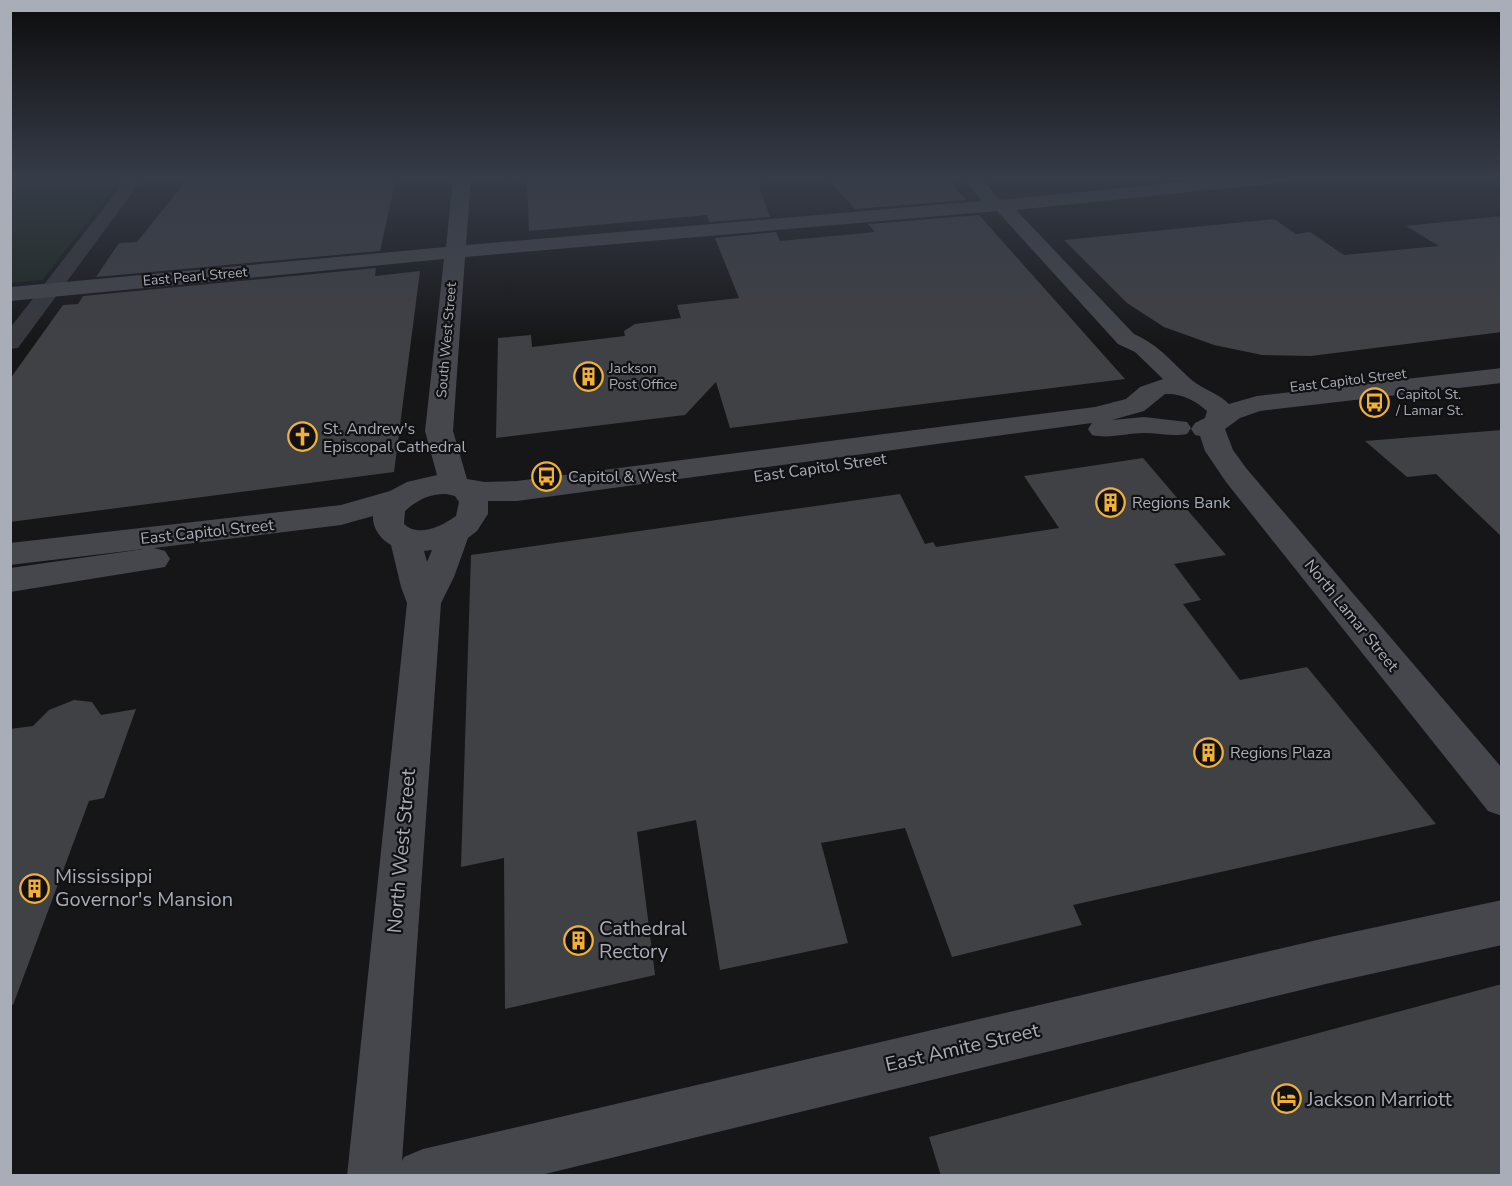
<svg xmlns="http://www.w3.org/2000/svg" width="1512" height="1186" font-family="'Nunito Sans',sans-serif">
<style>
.green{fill:#1e261f}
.building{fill:#404145}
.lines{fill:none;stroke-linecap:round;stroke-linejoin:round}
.street{fill:#37383d;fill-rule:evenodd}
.secondary{fill:#45474d;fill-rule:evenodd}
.labels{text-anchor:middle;stroke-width:4.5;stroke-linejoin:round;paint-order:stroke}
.far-street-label{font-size:14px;fill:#a8adb8;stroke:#111113}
.far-poi-label{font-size:14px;fill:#a8adb8;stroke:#111113;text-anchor:start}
.poi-label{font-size:16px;fill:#a8adb8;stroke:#111113;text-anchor:start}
.street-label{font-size:16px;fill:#a8adb8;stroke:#111113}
.near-street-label{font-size:20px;fill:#a8adb8;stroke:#111113}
.near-poi-label{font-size:20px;fill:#a8adb8;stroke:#111113;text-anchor:start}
</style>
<rect width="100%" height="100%" fill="#161618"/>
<path class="green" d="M11 178H122L42 280 11 283Z"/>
<g class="building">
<path d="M228 178H396L380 251 96 277 119 243 137 242 186 181Z"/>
<path d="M573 178H756L770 217 709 222 707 215 529 231 527 182Z"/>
<path d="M827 178H946L966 200 855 209Z"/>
<path d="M979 215 1125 379 730 428 716 382 685 415 496 438 498 338 531 335 532 347 625 336 624 331 635 324 681 318 677 305 739 298 715 238 776 232 780 241 875 232 868 224Z"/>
<path d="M1502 216V332L1311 356 1262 355 1214 345 1164 327 1127 303 1064 240 1274 219 1296 234 1310 232 1344 255 1439 246 1406 226Z"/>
<path d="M376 268 375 276 420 271 394 472 10 522V379L63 305 78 304 83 296Z"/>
<path d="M1502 430V537L1436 474 1407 477 1365 441Z"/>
<path d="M1143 458 1226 555 1174 564 1201 600 1183 604 1240 680 1307 667 1436 824 1073 905 1082 925 952 957 905 828 821 843 848 943 720 970 696 820 637 832 655 975 505 1009 504 858 461 867 471 555 900 494 925 544 933 542 936 547 1059 528 1024 476Z"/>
<path d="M74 700 92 702 101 715 136 709 104 798 89 801 13 1005H10V729L33 726 49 710Z"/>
<path d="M1502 984V1176H941L929 1137Z"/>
</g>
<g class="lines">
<path class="street" d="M127 178H143L18 348 10 349V328Z"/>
<path class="secondary" d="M453 178H471L466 245 981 201 964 178H982L999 200 1222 178H1285L1282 182 1276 183 1016 210 1134 334C1161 346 1172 363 1193 381 1204 390 1218 393 1229 404L1257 396 1502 368V383L1260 411 1240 418 1225 429 1233 450 1246 468 1502 768V816L1488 811 1226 482 1205 451 1200 436 1195 435 1191 429 1195 423 1205 418 1207 411C1195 400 1181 393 1165 394L1144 411 1112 420 1144 417 1187 422 1191 428 1187 434C1172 437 1159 433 1144 433 1127 433 1110 439 1092 435L1088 429 1092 423 517 501H488V514L477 531 468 538 454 577 441 603 402 1161 404 1157 423 1149 1330 937 1502 900V945L1330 983 537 1176H347L407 603 401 587 391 545C381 540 372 528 373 516L341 525 154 548 165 551 170 559 165 567 10 592V568L144 549 10 565V543L341 505 390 491 407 482 437 475 425 431 444 259 10 301V287L446 247ZM997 211 1118 344 1135 352 1163 379 1140 387 1126 399 1095 407 517 481 485 482 467 479 453 431 465 257ZM446 494 455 496 459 502 456 516C442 526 419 538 404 524L405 511C417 500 429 494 446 494ZM432 550 427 562 424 551Z"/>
</g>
<linearGradient id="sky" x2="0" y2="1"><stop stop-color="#0c0c0d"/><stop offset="0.52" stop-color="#363c48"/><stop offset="1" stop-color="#363c48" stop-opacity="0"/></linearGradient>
<rect width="1512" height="344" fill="url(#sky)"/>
<defs>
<symbol id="building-ring" viewBox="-11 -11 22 22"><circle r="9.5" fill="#111113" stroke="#f2b134" stroke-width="1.5"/><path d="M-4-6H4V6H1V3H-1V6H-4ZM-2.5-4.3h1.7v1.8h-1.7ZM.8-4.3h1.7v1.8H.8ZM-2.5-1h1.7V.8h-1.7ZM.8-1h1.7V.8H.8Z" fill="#f2b134"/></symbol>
<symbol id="bus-ring" viewBox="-11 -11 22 22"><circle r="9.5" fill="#111113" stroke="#f2b134" stroke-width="1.5"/><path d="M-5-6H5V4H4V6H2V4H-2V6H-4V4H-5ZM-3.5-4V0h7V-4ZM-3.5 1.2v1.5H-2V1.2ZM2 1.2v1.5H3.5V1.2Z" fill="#f2b134"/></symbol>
<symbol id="church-ring" viewBox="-11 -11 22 22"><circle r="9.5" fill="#111113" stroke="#f2b134" stroke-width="1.5"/><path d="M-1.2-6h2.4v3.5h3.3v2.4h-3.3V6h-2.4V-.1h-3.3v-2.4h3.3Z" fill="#f2b134"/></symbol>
<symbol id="hotel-ring" viewBox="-11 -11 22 22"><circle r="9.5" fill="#111113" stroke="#f2b134" stroke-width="1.5"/><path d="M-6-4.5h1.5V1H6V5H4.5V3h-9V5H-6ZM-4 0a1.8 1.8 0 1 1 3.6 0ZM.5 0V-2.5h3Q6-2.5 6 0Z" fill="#f2b134"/></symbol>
</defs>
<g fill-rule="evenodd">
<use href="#building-ring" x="572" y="360" width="33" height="33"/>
<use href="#bus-ring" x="1358" y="386" width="33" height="33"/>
<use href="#church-ring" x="286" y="420" width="33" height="33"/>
<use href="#bus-ring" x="530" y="460" width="33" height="33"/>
<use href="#building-ring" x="1094" y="486" width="33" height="33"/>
<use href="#building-ring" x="1192" y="736" width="33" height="33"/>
<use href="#building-ring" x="18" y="872" width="33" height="33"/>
<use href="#building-ring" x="562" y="924" width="33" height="33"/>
<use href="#hotel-ring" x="1270" y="1082" width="33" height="33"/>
</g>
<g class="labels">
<g class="far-street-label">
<text transform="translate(195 276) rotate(-5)" y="5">East Pearl Street</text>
<text transform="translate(446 340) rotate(-85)" y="5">South West Street</text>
<text transform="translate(1348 380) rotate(-7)" y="5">East Capitol Street</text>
</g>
<g class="far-poi-label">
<text x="609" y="373">Jackson<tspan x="609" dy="16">Post Office</tspan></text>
<text x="1396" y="399">Capitol St.<tspan x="1396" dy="16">/ Lamar St.</tspan></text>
</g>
<g class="poi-label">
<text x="323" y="434">St. Andrew's<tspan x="323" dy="18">Episcopal Cathedral</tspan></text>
<text x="568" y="482">Capitol &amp; West</text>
<text x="1132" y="508">Regions Bank</text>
<text x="1230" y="758">Regions Plaza</text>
</g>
<g class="street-label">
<text transform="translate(820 467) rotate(-8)" y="6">East Capitol Street</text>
<text transform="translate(207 531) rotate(-6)" y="6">East Capitol Street</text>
<text transform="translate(1352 615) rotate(51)" y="6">North Lamar Street</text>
</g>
<g class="near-street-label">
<text transform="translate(401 851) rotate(-85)" y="7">North West Street</text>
<text transform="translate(962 1047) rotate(-13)" y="7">East Amite Street</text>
</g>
<g class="near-poi-label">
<text x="55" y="883">Mississippi<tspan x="55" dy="23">Governor's Mansion</tspan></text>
<text x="599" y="935">Cathedral<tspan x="599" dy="23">Rectory</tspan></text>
<text x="1307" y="1106">Jackson Marriott</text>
</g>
</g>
<rect width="1512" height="1186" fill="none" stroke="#a8adb8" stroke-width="24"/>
</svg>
